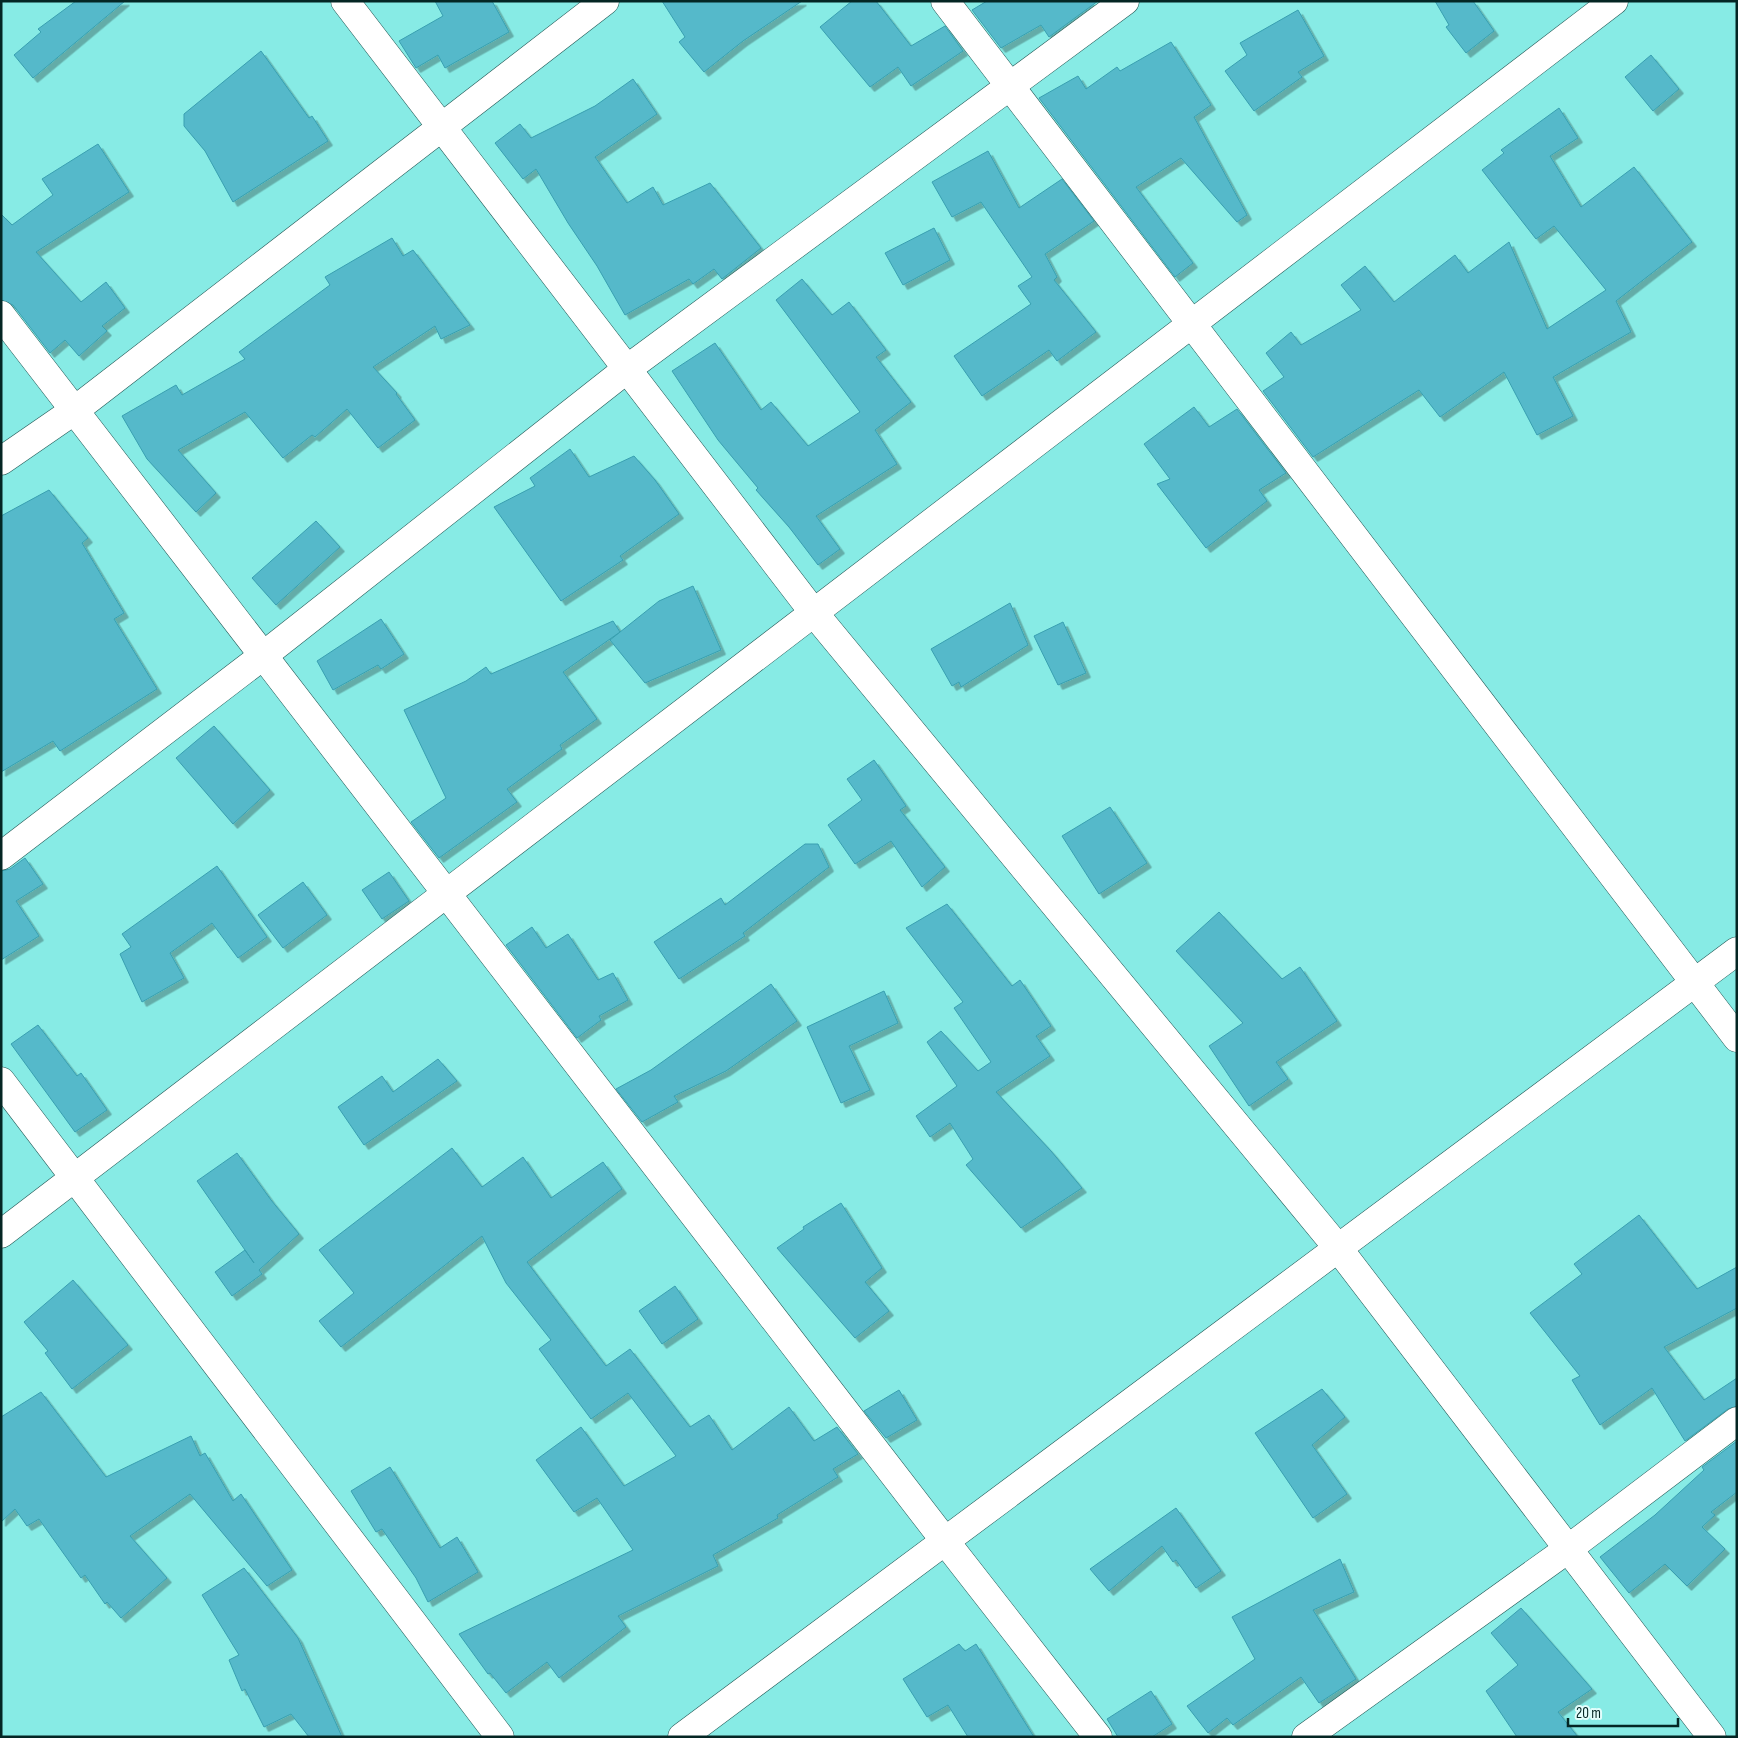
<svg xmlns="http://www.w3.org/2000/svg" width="1738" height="1738" font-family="'Sofia Sans Condensed',sans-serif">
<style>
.building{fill:#55b9ca;stroke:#389fb0;filter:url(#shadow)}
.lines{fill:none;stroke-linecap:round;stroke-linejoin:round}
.street-casing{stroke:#245a57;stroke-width:29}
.secondary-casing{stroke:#245a57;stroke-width:29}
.street{stroke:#fff;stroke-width:28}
.secondary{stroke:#fff;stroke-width:28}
</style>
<defs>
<filter id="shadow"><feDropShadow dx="4.5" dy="4.5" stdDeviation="0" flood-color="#0004"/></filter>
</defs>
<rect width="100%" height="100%" fill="#87ebe5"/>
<g class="building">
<path d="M76 1H125L33 78 14 55 41 32 38 29Z"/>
<path d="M435 1H492L509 32 445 68 438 55 416 68 399 41 443 16Z"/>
<path d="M662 1H802L743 41 704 72 679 42 685 37Z"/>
<path d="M852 1H876L911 46 945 26 963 51 911 86 898 67 870 87 820 27Z"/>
<path d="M987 1H1098L1049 37 1041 25 1001 48 972 10Z"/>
<path d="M1435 1H1473L1494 31 1466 53 1446 27 1449 25Z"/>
<path d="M1298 10 1324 56 1298 72 1302 77 1254 111 1225 71 1247 55 1240 43Z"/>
<path d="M1171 42 1211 105 1194 117 1247 215 1237 222 1181 158 1136 187 1193 263 1175 277 1039 98 1078 76 1086 89 1117 67 1120 71Z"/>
<path d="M261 51 309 118 312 116 328 141 233 202 205 151 184 126V114Z"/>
<path d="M1651 55 1679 89 1653 111 1625 77Z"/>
<path d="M633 79 657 114 595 157 627 203 653 187 663 205 710 183 761 248 722 279 714 269 693 284 689 279 625 315 597 266 568 223 536 169 523 179 495 143 520 124 531 138 595 106Z"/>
<path d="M1559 108 1578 138 1550 156 1581 207 1634 167 1692 242 1616 301 1631 332 1553 377 1573 416 1537 435 1504 372 1440 417 1419 390 1313 457 1263 391 1284 377 1266 353 1291 332 1301 345 1361 310 1341 285 1365 266 1394 302 1455 255 1468 273 1509 242 1547 329 1606 290 1554 226 1536 239 1482 170 1504 153 1501 150Z"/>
<path d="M98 144 129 192 36 252 81 302 106 282 125 308 102 326 107 331 79 356 65 340 50 353 13 305 1 300V214L12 225 53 195 42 179Z"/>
<path d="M988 151 1019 208 1062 179 1094 221 1045 254 1057 277 1054 280 1096 332 1057 361 1049 350 982 396 954 356 1031 304 1018 286 1032 277 981 202 952 217 932 182Z"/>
<path d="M934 228 950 260 903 285 885 253Z"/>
<path d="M392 238 403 256 413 250 470 325 441 339 435 326 373 367 397 393 396 394 415 420 378 448 347 409 315 437 312 435 283 458 245 412 178 450 216 493 196 512 147 459 122 416 176 385 182 395 245 359 239 352 330 285 325 277Z"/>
<path d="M802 279 832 315 849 302 886 350 876 357 911 402 875 430 897 464 816 516 840 549 818 565 789 527 756 490 758 488 718 440 672 371 715 343 761 410 771 402 808 446 860 412 776 300Z"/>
<path d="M1194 407 1209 427 1237 409 1286 473 1259 490 1267 501 1206 548 1157 484 1170 479 1144 444Z"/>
<path d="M570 449 589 477 634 456 655 480 679 514 620 556 623 560 561 601 494 507 535 486 530 478Z"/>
<path d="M49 490 88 538 82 543 124 613 114 619 157 689 60 751 53 741 1 772V516Z"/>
<path d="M316 521 340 547 276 605 252 578Z"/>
<path d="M693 586 721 650 645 683 610 640 659 601Z"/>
<path d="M1010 603 1028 645 961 687 959 682 952 686 931 649Z"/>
<path d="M381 619 404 654 381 669 378 665 333 690 317 661Z"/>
<path d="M613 621 620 632 563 672 597 719 560 745 562 749 507 789 517 802 439 858 411 822 446 798 404 710 466 681 486 667 491 674Z"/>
<path d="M1063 622 1086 673 1058 685 1034 636Z"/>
<path d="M214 726 270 790 233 824 176 758Z"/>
<path d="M874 760 906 806 900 810 945 867 922 887 891 841 855 864 828 825 862 800 847 779Z"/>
<path d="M1110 807 1147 863 1099 894 1062 836Z"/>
<path d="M805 844H818L829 867 743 933 745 936 679 979 654 942 721 898 725 905Z"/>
<path d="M25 858 43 884 16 901 39 936 1 960V871L10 869Z"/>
<path d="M217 866 267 937 238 958 212 923 170 953 184 978 142 1002 120 954 131 947 122 934Z"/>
<path d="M389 872 409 901 382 919 362 890Z"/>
<path d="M303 882 327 915 283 948 258 915Z"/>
<path d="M947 904 1012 986 1020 980 1051 1026 1036 1036 1050 1056 996 1092 1051 1151 1082 1188 1021 1228 966 1165 973 1159 950 1123 930 1137 916 1116 957 1086 927 1042 941 1031 978 1071 991 1062 954 1008 963 1002 906 928Z"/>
<path d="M1219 912 1282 979 1300 967 1337 1021 1276 1062 1288 1079 1249 1106 1209 1046 1243 1023 1176 951Z"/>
<path d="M532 927 546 948 568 934 598 980 613 973 628 1000 599 1016 601 1020 577 1038 506 945Z"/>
<path d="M771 984 797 1021 726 1071 674 1096 678 1102 642 1122 616 1089 651 1070Z"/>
<path d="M884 991 898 1023 849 1046 870 1090 841 1103 807 1027Z"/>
<path d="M38 1025 77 1076 81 1073 107 1110 75 1132 11 1044Z"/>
<path d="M438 1059 457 1081 364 1145 338 1107 382 1076 393 1092Z"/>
<path d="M452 1148 482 1187 523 1157 551 1198 603 1162 622 1189 527 1262 606 1366 630 1349 690 1427 709 1415 732 1450 789 1407 814 1441 837 1427 858 1454 833 1469 838 1477 777 1515 778 1518 713 1555 718 1566 618 1616 626 1627 559 1678 547 1662 506 1693 490 1673 488 1674 459 1634 633 1550 597 1498 574 1512 536 1460 581 1427 624 1486 676 1456 628 1393 591 1419 539 1349 551 1340 506 1283 482 1236 341 1347 319 1321 354 1293 319 1250Z"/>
<path d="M237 1153 271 1200 299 1234 259 1270 262 1274 232 1296 215 1272 245 1250 254 1263 197 1181Z"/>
<path d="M841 1203 882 1268 865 1282 889 1311 855 1338 777 1248 804 1229 803 1227Z"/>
<path d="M1639 1215 1697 1289 1737 1267V1308L1664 1347 1704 1400 1737 1378V1406L1728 1409 1685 1441 1652 1388 1600 1425 1572 1380 1580 1376 1530 1313 1582 1274 1574 1264Z"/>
<path d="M73 1280 128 1345 72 1389 45 1353 48 1351 24 1322Z"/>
<path d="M675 1286 698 1319 662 1344 639 1311Z"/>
<path d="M1322 1389 1345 1417 1312 1445 1347 1494 1313 1518 1255 1433Z"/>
<path d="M899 1390 917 1420 886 1438 864 1411Z"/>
<path d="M41 1392 106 1477 191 1436 200 1456 205 1453 233 1501 241 1494 292 1570 267 1586 190 1494 130 1536 167 1578 121 1618 107 1602 105 1604 85 1575 81 1578 39 1519 27 1526 15 1509 1 1522V1417Z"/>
<path d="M1737 1441V1492L1711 1512 1715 1515 1702 1527 1725 1549 1687 1586 1665 1564 1629 1593 1600 1557 1655 1515 1704 1470 1702 1467Z"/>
<path d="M390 1467 440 1548 457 1537 478 1572 428 1602 416 1578 382 1529 376 1532 351 1491Z"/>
<path d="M1176 1508 1221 1571 1196 1588 1176 1560 1173 1562 1162 1546 1109 1591 1090 1569Z"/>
<path d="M1340 1559 1354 1592 1313 1610 1356 1679 1319 1703 1301 1677 1233 1725 1227 1718 1208 1733 1187 1706 1255 1659 1232 1617Z"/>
<path d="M244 1568 298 1638 342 1737H309L291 1714 264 1727 245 1689 242 1691 229 1660 239 1655 202 1595Z"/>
<path d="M1521 1608 1592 1689 1558 1712 1578 1737H1517L1486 1691 1518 1665 1491 1633Z"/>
<path d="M959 1644 965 1651 976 1644 1034 1737H968L948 1705 927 1717 903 1679Z"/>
<path d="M1151 1691 1172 1724 1152 1737H1118L1107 1719Z"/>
</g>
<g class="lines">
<defs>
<g id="street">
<path d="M345 1 814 613 1338 1248 1712 1737"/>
<path d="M945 1 1737 1038"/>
<path d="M1 315 945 1541 1098 1737"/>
<path d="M1 461 75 410 605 1"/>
<path d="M1 856 264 655 627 369 1125 1"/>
<path d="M1 1081 500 1737"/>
<path d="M1 1234 1614 1"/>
<path d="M1306 1737 1568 1549 1737 1421"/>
</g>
<path id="secondary" d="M682 1737 1737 951"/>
</defs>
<use href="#street" class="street-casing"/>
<use href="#secondary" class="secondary-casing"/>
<use href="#street" class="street"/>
<use href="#secondary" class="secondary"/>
</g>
<rect width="1738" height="1738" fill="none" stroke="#042624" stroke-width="5"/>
<path d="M1568 1718v8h110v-8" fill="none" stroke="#042624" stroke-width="2.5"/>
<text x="1576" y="1718" font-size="15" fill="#042624" stroke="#e3fefc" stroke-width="4" paint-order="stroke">20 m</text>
</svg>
